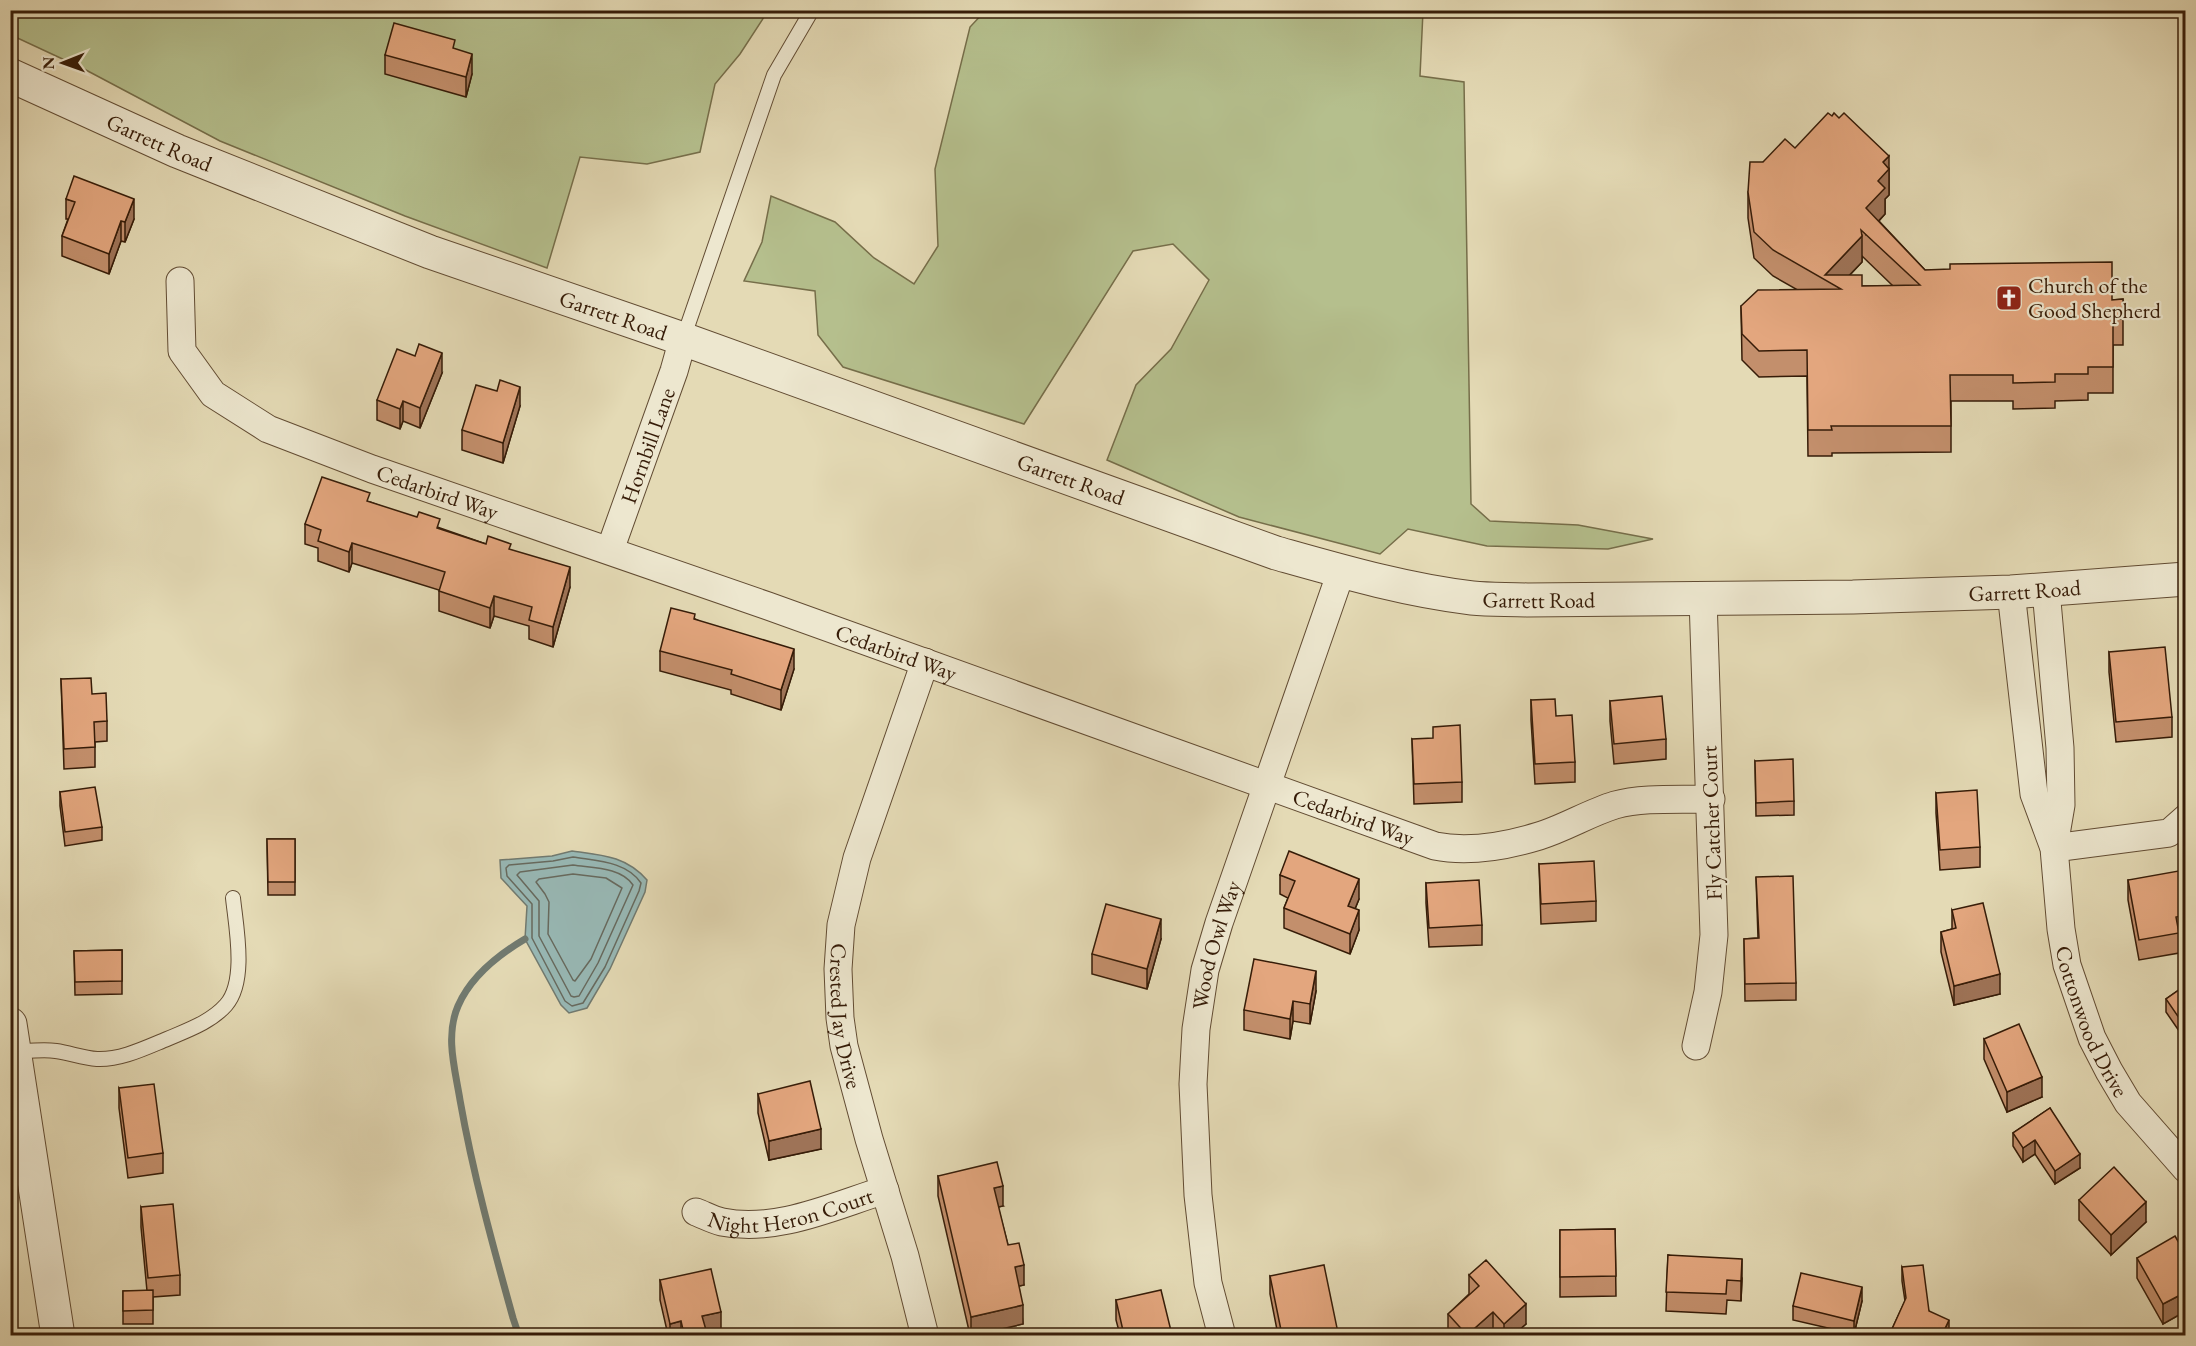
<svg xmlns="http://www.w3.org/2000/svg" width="2196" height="1346" font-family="'EB Garamond',serif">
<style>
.green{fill:#b5bf8d;stroke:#766e4a;stroke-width:1.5}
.water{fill:#98b9b6;stroke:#717a70;stroke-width:1.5}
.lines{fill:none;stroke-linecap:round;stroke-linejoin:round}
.shore{stroke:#676a5f;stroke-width:1.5}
.stream{stroke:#717a70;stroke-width:7}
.service-casing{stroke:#624c33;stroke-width:16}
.minor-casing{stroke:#624c33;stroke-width:29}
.tertiary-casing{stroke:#624c33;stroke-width:35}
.service{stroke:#ede7cf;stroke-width:14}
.minor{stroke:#ede7cf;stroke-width:27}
.tertiary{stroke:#ede7cf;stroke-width:33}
.wall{fill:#c38f6c;stroke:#361c08;stroke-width:1.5;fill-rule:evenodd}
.shaded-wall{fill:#9f7458;stroke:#361c08;stroke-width:1.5}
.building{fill:#e3a67e;stroke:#361c08;stroke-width:1.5;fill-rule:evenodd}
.labels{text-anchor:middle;stroke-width:4.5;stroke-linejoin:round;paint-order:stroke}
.street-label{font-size:22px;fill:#361c08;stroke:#ede7cf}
.poi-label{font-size:22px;fill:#361c08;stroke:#ede7cf;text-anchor:start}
</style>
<rect width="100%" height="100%" fill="#e4dab5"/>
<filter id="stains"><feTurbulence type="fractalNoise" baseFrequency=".00333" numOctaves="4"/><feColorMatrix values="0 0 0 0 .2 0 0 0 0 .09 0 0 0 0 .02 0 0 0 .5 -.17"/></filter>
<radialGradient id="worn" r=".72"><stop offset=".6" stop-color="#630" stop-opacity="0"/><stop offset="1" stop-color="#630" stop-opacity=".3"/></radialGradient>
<g class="green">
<path d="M11 10 768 11 740 54 715 84 700 152 647 164 580 157 547 268 405 216 220 141 84 69 11 35Z"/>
<path d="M985 11H1423L1420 76 1464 82 1471 504 1490 521 1578 525 1653 539 1608 549 1487 546 1408 529 1380 554 1239 517 1107 460 1136 385 1171 349 1209 280 1173 244 1133 251 1024 424 843 367 818 335 815 291 744 281 762 242 771 196 835 222 874 258 914 284 938 246 935 169 970 27Z"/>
</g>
<path class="water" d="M572 851C602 855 626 856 647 880L645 892 610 969 587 1008 569 1013 561 1005 525 939 527 906 501 878 500 860 552 856Z"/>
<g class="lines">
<g class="shore">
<path d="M573 857C596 861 626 861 641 883L639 891 605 967 583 1003 572 1006 565 1001 532 938V904L507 876 506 868 509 865 553 861Z"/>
<path d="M573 865C592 868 621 867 633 885L598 963 579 996 574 997 571 996 539 936V901L517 875 520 872Z"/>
<path d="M573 874 606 878 622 888 591 959 575 981 573 980 548 934 549 902 545 894 536 882 539 879Z"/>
</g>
<path class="stream" d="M519 1336 513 1318C493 1246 473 1174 460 1100 455 1069 445 1036 458 1006 471 976 498 955 525 939"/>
<defs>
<g id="service">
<path d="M683 339 774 75 812 10"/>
<path d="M15 1052C29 1051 43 1049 56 1051 70 1053 83 1058 97 1059 121 1060 145 1048 167 1039 188 1030 211 1022 226 1005 247 981 236 927 233 898"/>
</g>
<g id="minor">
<path id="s1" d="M180 281 182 351 213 394 268 429 372 469 768 606 1435 846C1469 853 1506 846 1539 836 1565 828 1589 813 1615 805 1643 797 1682 800 1711 799"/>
<path id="s2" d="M610 550 674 371 683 339"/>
<path d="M2046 590 2060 748 2061 805 2054 846"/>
<path id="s3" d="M2011 592 2034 794 2054 848 2061 929 2067 965 2092 1038 2109 1071 2128 1103 2186 1169"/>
<path id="s4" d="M925 662 857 858 841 925 838 969 840 1018 844 1046 869 1139 905 1256 925 1336"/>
<path d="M2054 848 2169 833 2186 818"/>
<path d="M1696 1046 1708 992 1714 935 1703 598"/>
<path id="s5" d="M696 1212C704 1215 713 1220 722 1222 777 1233 833 1206 885 1190"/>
<path id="s6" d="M1222 1336 1208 1283 1198 1195 1193 1084 1196 1029 1205 970 1219 923 1341 572"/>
</g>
<g id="tertiary">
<path id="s7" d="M10 75 177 151 430 252 683 339 1276 553C1340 571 1405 590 1472 598 1490 600 1509 599 1527 600L1853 597 2011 592 2186 579"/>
<path d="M10 1024 58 1336"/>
</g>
</defs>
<use href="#service" class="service-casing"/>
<use href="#minor" class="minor-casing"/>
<use href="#tertiary" class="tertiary-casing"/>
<use href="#service" class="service"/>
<use href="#minor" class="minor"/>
<use href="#tertiary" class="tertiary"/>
</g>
<g class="wall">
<path d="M455 49 472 74 466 97 385 74V55Z"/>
<path d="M1795 148 1889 168V195L1885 199V214L1879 221 1925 270 2112 300 2123 299V345H2113V393H2088V400L2055 401V408L2013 409V401H1951V452L1832 453V456H1808L1807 376 1759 377 1742 360 1741 306 1796 289 1773 276 1754 258 1748 218V192L1763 162ZM1862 256 1893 286H1862L1850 275 1862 262Z"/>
<path d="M66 199 134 219 125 242 121 241 109 274 62 256V236L68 219H66Z"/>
<path d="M442 373 420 428 403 421 400 429 377 420V400Z"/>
<path d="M520 406 503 463 462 450V430Z"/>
<path d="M370 502 440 528 486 544 511 550 570 587 553 647 529 639V626L494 616 490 628 439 611V590L352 563 349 572 318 561V548L305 544V524Z"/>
<path d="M695 619 794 669 781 710 731 694V690L660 671V651Z"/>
<path d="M2109 652 2172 717V737L2116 742 2109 672Z"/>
<path d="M61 679 92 694 107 721V741L95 742V767L64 769Z"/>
<path d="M1531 700 1556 716 1575 762V782L1535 784 1531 720Z"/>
<path d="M1610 701 1666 739V759L1614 764 1610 721Z"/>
<path d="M1412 739 1462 782V802L1414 804Z"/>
<path d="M1755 761 1794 801V815L1756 816Z"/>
<path d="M60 792 102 827V840L65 846 60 806Z"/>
<path d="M1936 793 1980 847V867L1940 870 1936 813Z"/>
<path d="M267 839H295V895H268Z"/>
<path d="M1539 864 1596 901V921L1541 924Z"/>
<path d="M1280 875 1359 899 1355 909 1359 930 1350 954 1284 928V908L1288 898 1280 894Z"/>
<path d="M1756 877 1796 983V1000L1745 1001 1744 939 1758 938Z"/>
<path d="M2128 880 2186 881V935L2179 936V953L2139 960 2128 900Z"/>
<path d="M1426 883 1482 925V945L1429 947 1426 903Z"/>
<path d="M1952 910 2000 994 1954 1005 1941 952V932L1952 929Z"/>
<path d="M1161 939 1147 989 1092 974V954Z"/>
<path d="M122 950V994L75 995 74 951Z"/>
<path d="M2186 985V1041L2166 1012V999Z"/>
<path d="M1316 991 1310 1024 1293 1021 1290 1039 1244 1030V1010Z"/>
<path d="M1984 1039 2042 1097 2007 1112 1984 1059Z"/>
<path d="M119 1088 163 1153V1173L128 1178 119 1108Z"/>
<path d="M758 1094 821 1149 769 1160 758 1113Z"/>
<path d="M2050 1108 2080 1168 2055 1184 2035 1154 2023 1162 2013 1146V1133Z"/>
<path d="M938 1176 1003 1206 998 1207 1008 1245 1024 1285 1019 1286 1023 1324 975 1335H970L938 1196Z"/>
<path d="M2079 1200 2146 1222 2111 1255 2079 1220Z"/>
<path d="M141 1207 180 1275V1295L153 1297V1324H123V1291H147L141 1227Z"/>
<path d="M1615 1229 1616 1296 1560 1297V1230Z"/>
<path d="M1668 1255 1742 1278 1741 1301 1727 1300 1726 1314 1666 1311Z"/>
<path d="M2186 1255V1311L2163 1324 2137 1278V1258Z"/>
<path d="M1902 1267 1929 1311 1949 1333 1948 1335H1892V1329L1905 1301 1902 1281Z"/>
<path d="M1469 1275 1526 1324 1513 1335H1496L1493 1332 1489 1335H1449L1448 1334V1314L1469 1294Z"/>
<path d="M1270 1276 1338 1333 1345 1335H1278L1270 1294Z"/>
<path d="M660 1280 721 1332 706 1335H668L660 1300Z"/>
<path d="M1116 1300 1172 1335H1120L1116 1320Z"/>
<path d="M1862 1301 1854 1334 1793 1320V1306Z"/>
</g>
<g class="shaded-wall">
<path d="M472 54V74L466 97V77Z"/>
<path d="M1889 156V195L1885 199V214L1866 234V208L1883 162Z"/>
<path d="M134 199V219L125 242V222Z"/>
<path d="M121 221V241L109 274V254Z"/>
<path d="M1862 236V262L1838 287 1825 275Z"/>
<path d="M442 353V373L420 428V408Z"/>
<path d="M520 387V406L503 463V443Z"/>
<path d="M403 401V421L400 429V409Z"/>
<path d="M352 543V563L349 572V552Z"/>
<path d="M570 567V587L553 647V627Z"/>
<path d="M494 596V616L490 628V608Z"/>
<path d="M794 649V669L781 710V690Z"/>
<path d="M1359 879V899L1348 926V906Z"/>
<path d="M1359 910V930L1350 954V934Z"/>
<path d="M1161 919V939L1147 989V969Z"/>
<path d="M1316 971V991L1310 1024V1004Z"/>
<path d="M2000 974V994L1954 1005V986Z"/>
<path d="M1293 1001V1021L1290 1039V1019Z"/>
<path d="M2042 1077V1097L2007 1112V1092Z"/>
<path d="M821 1129V1149L769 1160V1141Z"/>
<path d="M2035 1140V1154L2023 1162V1148Z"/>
<path d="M2080 1154V1168L2055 1184V1171Z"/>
<path d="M1003 1186V1206L994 1208V1188Z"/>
<path d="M2146 1202V1222L2111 1255V1235Z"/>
<path d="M1742 1259V1278L1741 1301V1281Z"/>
<path d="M1024 1265V1285L1015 1287V1267Z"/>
<path d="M1862 1287V1301L1854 1334V1321Z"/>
<path d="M2186 1292V1311L2163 1324V1304Z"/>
<path d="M1526 1304V1324L1513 1335H1504V1324Z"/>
<path d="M1023 1305V1324L975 1335H971V1317Z"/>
<path d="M721 1312V1332L706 1335H684V1334L702 1316Z"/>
<path d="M1493 1312V1332L1489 1335H1467Z"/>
<path d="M1949 1320V1333L1948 1335H1942Z"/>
<path d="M681 1321V1335H670V1324Z"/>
</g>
<g class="building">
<path d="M394 23 455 40 453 48 472 54 466 77 385 55Z"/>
<path d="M1828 113 1832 116 1834 113 1839 118 1844 113 1889 156 1883 162 1889 169 1878 181 1885 188 1866 208 1925 270 1950 269V264L2112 262V300L2123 299V319H2113V367H2088V374H2055V382L2013 383V375H1950L1951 426H1831L1832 430H1808L1807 350 1759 351 1742 334 1741 306 1758 290 1841 289 1773 250 1754 232 1748 192 1750 162H1763L1785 139 1795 148ZM1861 230 1920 285 1862 286V275H1825L1862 236Z"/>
<path d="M74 176 134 199 125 222 121 221 109 254 62 236 75 202 66 199Z"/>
<path d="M419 344 442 353 420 408 403 401 400 409 377 400 397 349 415 356Z"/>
<path d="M500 380 520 387 503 443 462 430 476 385 497 391Z"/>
<path d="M322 477 370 493 367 501 417 517 419 512 440 519 437 528 486 544 488 536 511 544 509 549 570 567 553 627 529 620 532 607 494 596 490 608 439 591 445 572 352 543 349 552 318 541 321 530 305 524Z"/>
<path d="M671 608 695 614 694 619 794 649 781 690 731 674 732 670 660 651Z"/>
<path d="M2165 647 2172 717 2116 722 2109 652Z"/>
<path d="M91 678 92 694 106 693 107 721 94 722 95 747 64 749 61 679Z"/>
<path d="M1662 696 1666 739 1614 744 1610 701Z"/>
<path d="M1555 699 1556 716 1572 715 1575 762 1535 764 1531 700Z"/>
<path d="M1460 725 1462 782 1414 784 1412 739 1433 738V727Z"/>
<path d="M1793 759 1794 801 1756 803 1755 761Z"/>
<path d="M95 787 102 827 65 832 60 792Z"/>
<path d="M1977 790 1980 847 1940 850 1936 793Z"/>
<path d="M267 839H295V882H268Z"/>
<path d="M1289 851 1359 879 1348 906 1359 910 1350 934 1284 908 1295 881 1280 875Z"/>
<path d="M1594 861 1596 901 1541 904 1539 864Z"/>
<path d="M2184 870 2186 881V915L2176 917 2179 933 2139 940 2128 880Z"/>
<path d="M1793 876 1796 983 1745 984 1744 939 1759 938 1756 877Z"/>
<path d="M1479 880 1482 925 1429 928 1426 883Z"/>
<path d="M1983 903 2000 974 1954 986 1941 932 1956 928 1952 910Z"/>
<path d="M1106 904 1161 919 1147 969 1092 954Z"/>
<path d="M122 950V981L75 982 74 951Z"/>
<path d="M1254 959 1316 971 1310 1004 1293 1001 1290 1019 1244 1010Z"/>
<path d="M2186 985V1028L2166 999Z"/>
<path d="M2019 1024 2042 1077 2007 1092 1984 1039Z"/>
<path d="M810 1081 821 1129 769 1141 758 1094Z"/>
<path d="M154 1084 163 1153 128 1158 119 1088Z"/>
<path d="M2050 1108 2080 1154 2055 1171 2035 1140 2023 1148 2013 1133Z"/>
<path d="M997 1162 1003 1186 994 1188 1008 1245 1019 1243 1024 1265 1015 1267 1023 1305 971 1317 938 1176Z"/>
<path d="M2114 1167 2146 1202 2111 1235 2079 1200Z"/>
<path d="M173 1204 180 1275 148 1278 141 1207Z"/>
<path d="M1615 1229 1616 1276 1560 1277V1230Z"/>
<path d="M2175 1236 2186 1255V1292L2163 1304 2137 1258Z"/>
<path d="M1668 1255 1742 1259 1741 1281 1727 1280 1726 1294 1666 1292Z"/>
<path d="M1486 1260 1526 1304 1504 1324 1493 1312 1467 1335 1448 1314 1479 1286 1469 1275Z"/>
<path d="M1324 1265 1338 1333 1344 1332 1345 1335H1282L1270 1276Z"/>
<path d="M1923 1265 1929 1311 1949 1320 1942 1335H1907L1892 1329 1906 1298 1902 1267Z"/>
<path d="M711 1269 721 1312 702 1316 706 1330 684 1334 681 1321 670 1324 660 1280Z"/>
<path d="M1801 1273 1862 1287 1854 1321 1793 1306Z"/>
<path d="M153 1290V1310L123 1311V1291Z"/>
<path d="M1161 1290 1172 1335H1124L1116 1300Z"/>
</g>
<defs>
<symbol id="church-square" viewBox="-11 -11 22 22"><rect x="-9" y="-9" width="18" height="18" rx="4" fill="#8f2418" stroke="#ede7cf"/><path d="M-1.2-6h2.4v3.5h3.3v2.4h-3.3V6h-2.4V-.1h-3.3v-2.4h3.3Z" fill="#fff"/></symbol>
</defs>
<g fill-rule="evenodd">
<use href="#church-square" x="1994" y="283" width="30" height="30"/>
</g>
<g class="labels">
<g class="street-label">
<text dy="8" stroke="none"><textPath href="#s7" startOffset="164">Garrett Road</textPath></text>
<text dy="8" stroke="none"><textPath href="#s7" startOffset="650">Garrett Road</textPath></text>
<text dy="8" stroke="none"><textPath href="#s2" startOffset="111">Hornbill Lane</textPath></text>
<text dy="8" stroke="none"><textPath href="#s7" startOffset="1136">Garrett Road</textPath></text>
<text dy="8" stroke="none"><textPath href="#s1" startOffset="369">Cedarbird Way</textPath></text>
<text dy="8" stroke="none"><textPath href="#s7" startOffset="2108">Garrett Road</textPath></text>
<text dy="8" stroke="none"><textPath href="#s7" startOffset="1622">Garrett Road</textPath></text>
<text dy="8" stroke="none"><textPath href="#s1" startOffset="855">Cedarbird Way</textPath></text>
<text dy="8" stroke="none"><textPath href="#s1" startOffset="1341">Cedarbird Way</textPath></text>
<text transform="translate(1711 823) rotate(-92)" y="8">Fly Catcher Court</text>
<text dy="8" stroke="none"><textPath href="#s6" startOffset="396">Wood Owl Way</textPath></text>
<text dy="8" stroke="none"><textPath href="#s4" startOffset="368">Crested Jay Drive</textPath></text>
<text dy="8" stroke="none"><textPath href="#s3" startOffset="440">Cottonwood Drive</textPath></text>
<text dy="8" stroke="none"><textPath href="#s5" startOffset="98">Night Heron Court</textPath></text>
</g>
<g class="poi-label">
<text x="2028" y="293">Church of the<tspan x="2028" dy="25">Good Shepherd</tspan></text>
</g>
</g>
<rect width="2196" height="1346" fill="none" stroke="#e4dab5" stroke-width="36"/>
<rect x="12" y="12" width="2172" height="1322" fill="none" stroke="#361c08" stroke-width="3"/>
<rect x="18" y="18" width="2160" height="1310" fill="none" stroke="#361c08" stroke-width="1.5"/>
<g transform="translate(63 63) rotate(269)" stroke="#ede7cf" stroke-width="4.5" paint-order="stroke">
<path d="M0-4.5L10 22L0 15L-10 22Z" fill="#361c08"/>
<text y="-9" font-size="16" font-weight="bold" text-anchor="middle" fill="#361c08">N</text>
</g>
<rect width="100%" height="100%" filter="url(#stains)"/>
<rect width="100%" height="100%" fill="url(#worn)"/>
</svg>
